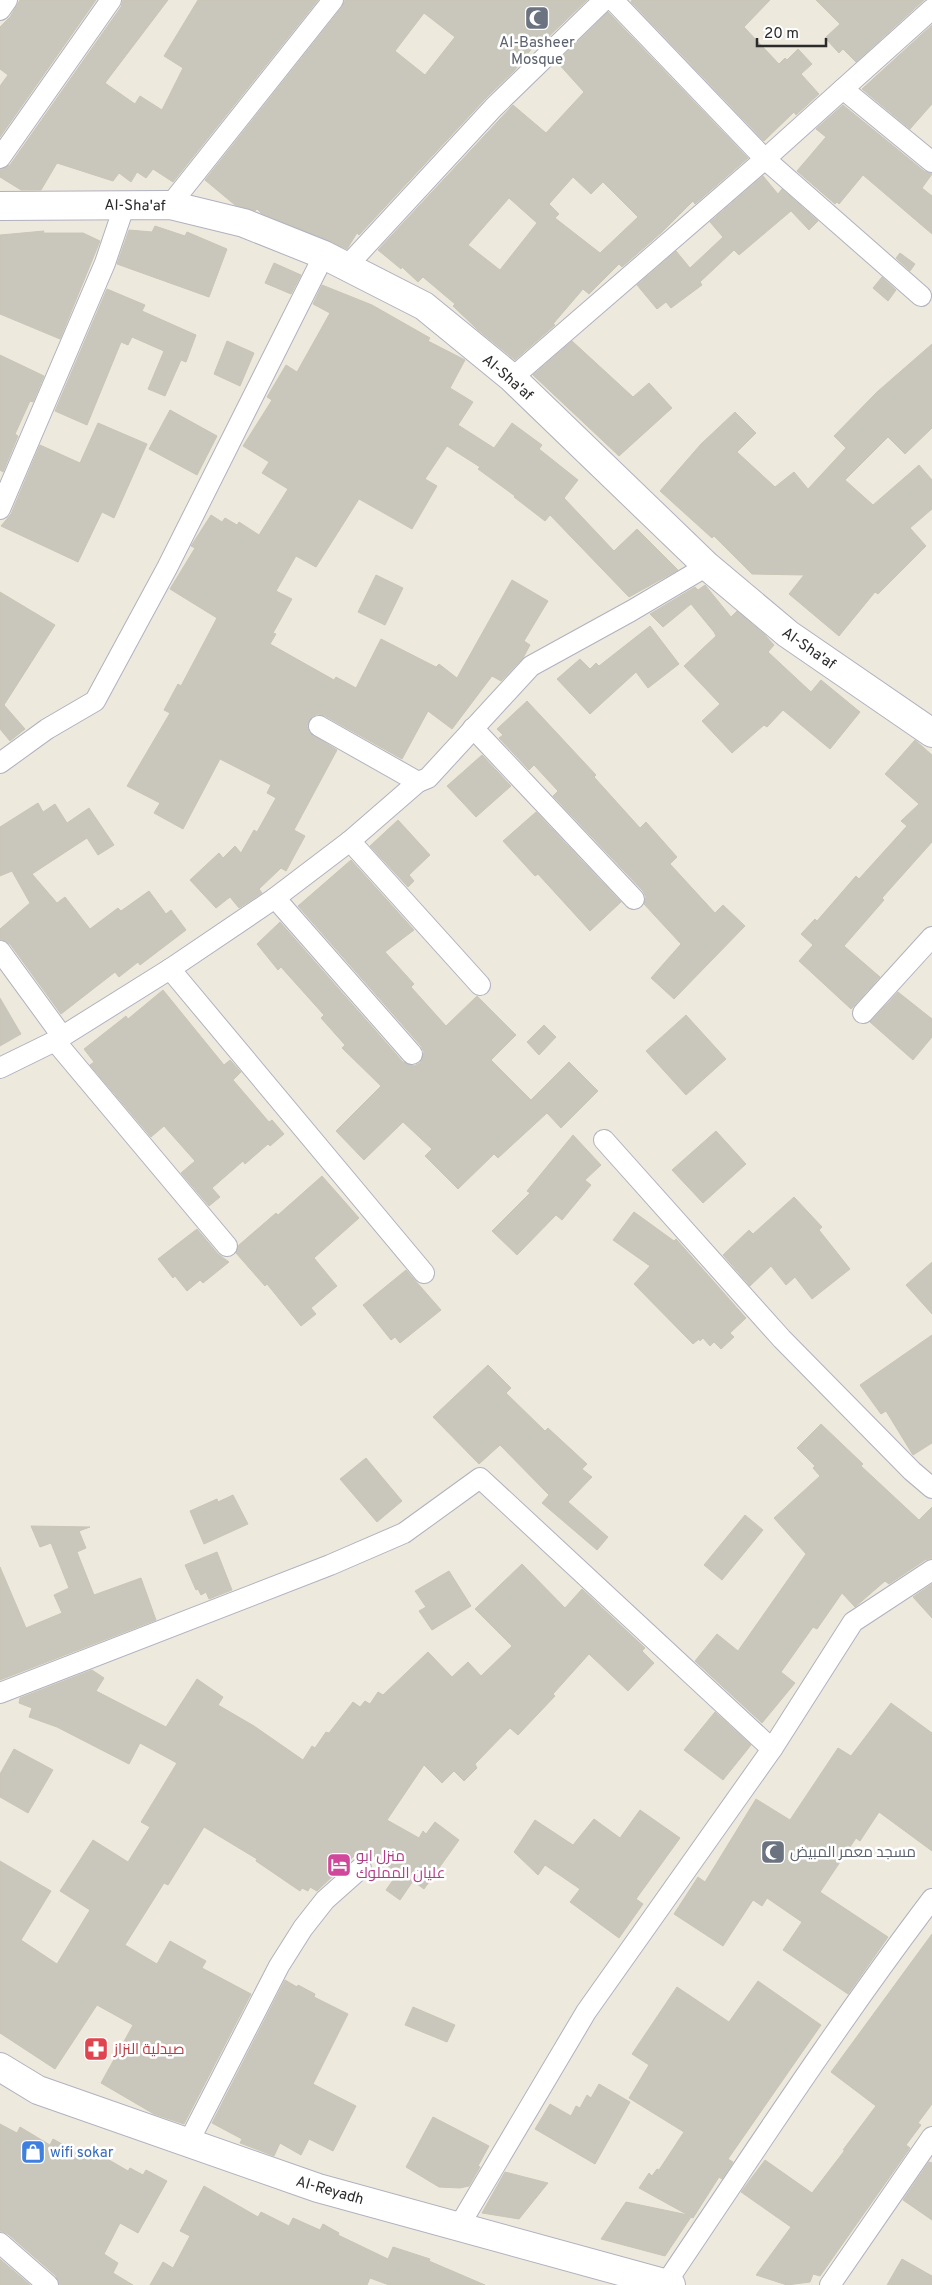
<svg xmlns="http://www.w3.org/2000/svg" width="932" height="2285" font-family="Overpass,Cairo,sans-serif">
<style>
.building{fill:#c9c7bb;stroke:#cac6b6;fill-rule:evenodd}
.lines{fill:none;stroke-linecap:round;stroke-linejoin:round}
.street-casing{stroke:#b1b1c0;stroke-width:22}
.secondary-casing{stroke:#b1b1c0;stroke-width:30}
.street{stroke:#fff;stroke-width:20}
.secondary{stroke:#fff;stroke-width:28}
.labels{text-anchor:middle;stroke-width:5;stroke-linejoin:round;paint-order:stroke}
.worship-label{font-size:15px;fill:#5b616d;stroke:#fff}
.street-label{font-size:15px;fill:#2b2b2b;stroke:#fff}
.hotel-label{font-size:15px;fill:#b23c85;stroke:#fff;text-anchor:start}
.health-label{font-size:15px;fill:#be3a42;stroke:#fff;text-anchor:start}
.shop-label{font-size:15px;fill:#366cbe;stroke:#fff;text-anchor:start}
</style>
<rect width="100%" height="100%" fill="#eee9dd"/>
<g class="building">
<path d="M20 0H96L0 137V86L8 75 0 69V27L10 17Z"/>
<path d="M123 0H168L105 83 135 104 140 96 162 110 183 68 164 56 198 0H318L173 182 153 169 146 178 137 172 131 182 119 173 113 181 57 163 41 190H21L0 177V170L10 165 121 7Z"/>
<path d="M345 0H587L541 44 538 41 514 71 485 99 359 235 357 233 347 249 261 213 257 209 255 211 235 205 205 180 342 7ZM424 13 455 37 425 75 395 51Z"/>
<path d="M632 0H770L744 27 779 64 785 58 787 60 798 49 812 64 801 74 819 94 796 115 794 112 764 141 631 2Z"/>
<path d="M816 0H924L856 62 843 49 839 53 825 38 840 24Z"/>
<path d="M608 12 748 158 695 204 693 201 662 232 622 267 619 264 589 294 583 289 553 324 555 325 515 360 478 330 453 306 455 304 423 277 418 282 402 267 401 269 378 250 513 105 546 133 584 92 557 62ZM573 177 591 194 603 182 638 217 600 253 555 218 559 214 549 204ZM509 198 537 223 500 270 468 245Z"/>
<path d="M932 25V104L910 129 862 89Z"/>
<path d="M843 105 924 171 932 174 922 188 932 196V234L863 175 839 204 837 202 835 204 797 171 826 137 816 129Z"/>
<path d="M763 176 778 194 782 189 818 221 809 230 791 211 739 255 734 250 700 282 702 285 671 308 666 302 657 309 637 285 676 251 690 268 723 237 710 222Z"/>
<path d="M155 226 185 236 187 232 227 249 209 297 117 264 129 230 152 232Z"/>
<path d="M44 231 43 233H83L100 241 60 339 0 314V235Z"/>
<path d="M900 253 915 264 910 271 896 258Z"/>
<path d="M274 263 301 275 291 294 265 283Z"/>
<path d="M882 277 896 290 888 301 873 288Z"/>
<path d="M322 285 372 305 430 338 428 341 465 360 450 388 473 402 458 425 494 448 512 423 542 445 539 449 578 480 564 498 614 551 637 529 678 570 629 597 550 515 545 521 514 497 515 496 478 469 480 467 447 446 425 479 437 486 412 529 359 499 316 567 296 556 276 591 292 599 273 633 276 634 270 644 334 680 336 677 356 688 381 639 436 667 439 664 457 678 512 580 548 601 524 641 530 645 523 658 501 681 492 676 452 729 428 711 402 759 325 716 318 714 313 716 307 726 309 732 337 750 294 830 305 836 286 871 281 868 259 889 262 893 239 908 230 897 216 908 190 880 219 853 223 858 235 846 241 853 254 830 257 832 276 798 267 793 271 785 220 759 183 829 154 813 160 803 127 786 170 713 164 710 178 684 181 686 217 618 170 589 195 548 191 546 193 543 211 515 222 522 225 518 237 525 239 522 259 535 288 489 262 473 269 462 243 446 272 400 267 397 286 365 297 372 330 313 313 304Z"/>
<path d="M107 289 145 305 142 311 196 335 186 362 181 360 165 396 148 389 164 351 132 337 128 345 121 342 87 425 55 411Z"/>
<path d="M227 341 254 353 240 386 214 374Z"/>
<path d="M572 341 633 397 649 383 672 408 619 456 533 375Z"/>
<path d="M932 344V428L905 454 888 437 845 480 873 505 919 465 932 480V509L910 528 926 546 878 594 875 592 839 636 789 594 804 575 752 574 714 536 712 538 660 491 701 444 735 412 756 433 737 452 775 487 794 472 808 489 846 448 834 436 877 392Z"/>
<path d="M0 355 44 376 33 402 30 401 15 434 18 436 3 472 0 470Z"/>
<path d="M170 410 217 436 197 475 149 449Z"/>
<path d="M98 423 147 444 114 518 102 512 78 562 1 526 11 514 40 445 80 463Z"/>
<path d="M376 575 403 588 385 625 358 612Z"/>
<path d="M705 585 731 617 737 611 764 634 774 645 768 652 811 692 821 680 860 712 830 749 783 710 767 727 764 725 732 753 702 721 720 704 684 666 716 636 714 632 691 604 663 627 650 614 695 587 698 590Z"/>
<path d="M0 592 55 625 4 705 25 729 10 741 0 729Z"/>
<path d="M650 626 679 664 648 688 636 672 590 714 557 679 580 659 590 669 596 663 599 666Z"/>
<path d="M527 701 596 775 594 777 640 828 646 822 677 857 670 864 715 913 723 905 745 926 674 999 651 978 681 944 644 904 646 897 643 891 553 796 558 791 534 765 529 770 499 738 503 735 497 729Z"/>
<path d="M915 740 932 755V842L882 898 884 900 844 946 880 977 851 1009 799 961 813 945 801 934 815 919 817 921 856 876 859 879 907 826 901 821 919 804 885 774Z"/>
<path d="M482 755 511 786 476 817 447 786Z"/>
<path d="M38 803 43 812 55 804 67 823 89 808 114 845 98 855 87 838 32 874 57 903 65 897 90 929 118 908 121 911 149 891 166 914 171 910 186 930 140 965 138 962 119 977 115 972 61 1014 10 944 0 939V929L30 903 12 871 0 876V827Z"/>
<path d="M536 812 621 902 590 931 538 874 535 876 503 841Z"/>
<path d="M398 820 430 855 409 875 414 881 408 887 370 846Z"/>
<path d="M351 860 414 930 385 952 414 984 411 987 446 1026 477 996 516 1035 491 1060 531 1100 569 1062 598 1091 561 1128 547 1113 498 1158 494 1154 458 1189 425 1156 432 1149 403 1122 364 1160 336 1131 381 1086 342 1048 345 1045 321 1018 324 1015 281 967 278 970 257 944 280 922 403 1062 414 1066 420 1063 424 1052 421 1046 298 906Z"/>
<path d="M163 990 224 1065 230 1060 241 1072 233 1080 269 1122 272 1120 284 1134 270 1146 268 1144 245 1164 243 1161 212 1188 220 1197 209 1206 181 1173 195 1161 164 1126 151 1137 90 1065 94 1062 84 1049 126 1016 128 1019Z"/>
<path d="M898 992 932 1019V1037L913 1060 870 1022Z"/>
<path d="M0 998 21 1034 0 1046Z"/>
<path d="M686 1015 726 1059 686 1095 646 1051Z"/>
<path d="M544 1025 556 1037 539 1055 527 1042Z"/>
<path d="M716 1131 746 1164 703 1203 672 1170Z"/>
<path d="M573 1135 601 1165 585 1180 591 1185 562 1220 556 1215 517 1255 492 1231 530 1193 527 1191Z"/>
<path d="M322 1176 359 1218 314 1258 337 1286 311 1308 316 1314 301 1326 267 1284 265 1286 236 1253 239 1245 276 1213 278 1215Z"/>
<path d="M794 1197 822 1227 819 1230 850 1269 812 1299 795 1277 786 1285 771 1266 750 1286 723 1255 749 1230 753 1234Z"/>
<path d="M634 1212 674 1241 676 1239 746 1318 730 1333 734 1337 721 1349 714 1342 710 1346 703 1338 700 1341 699 1339 693 1344 634 1284 650 1266 613 1240Z"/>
<path d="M197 1229 218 1254 229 1262 203 1283 200 1280 187 1291 175 1276 173 1278 158 1259Z"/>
<path d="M932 1262V1314L906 1285Z"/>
<path d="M406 1270 441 1310 400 1343 395 1337 391 1340 363 1305Z"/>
<path d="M932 1335V1443L913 1455 886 1411 881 1414 860 1385Z"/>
<path d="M488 1365 511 1388 506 1393 545 1431 548 1428 587 1464 582 1469 592 1477 568 1502 608 1537 597 1550 542 1503 549 1495 500 1445 479 1464 433 1417Z"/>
<path d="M821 1424 863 1464 861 1466 919 1520 932 1507V1558L925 1560 889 1584 885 1581 855 1607 842 1593 817 1629 813 1627 781 1672 795 1683 762 1723 695 1661 717 1634 738 1651 806 1554 774 1518 820 1476 813 1468 815 1466 797 1448Z"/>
<path d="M366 1458 402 1501 377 1522 340 1479Z"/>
<path d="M233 1495 248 1524 204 1544 190 1511 217 1499 218 1502Z"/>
<path d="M745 1515 763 1530 722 1580 704 1565Z"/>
<path d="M31 1526 90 1527 79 1531 86 1548 77 1552 94 1595 141 1578 156 1620 0 1680V1567L26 1628 62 1613 54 1595 69 1588 51 1543 40 1547Z"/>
<path d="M217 1552 232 1590 209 1599 206 1592 201 1595 198 1589 196 1590 185 1565Z"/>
<path d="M522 1564 565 1608 582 1589 645 1648 642 1651 654 1663 628 1691 589 1654 553 1694 555 1696 518 1735 510 1728 475 1764 477 1768 464 1781 454 1771 442 1783 424 1765 387 1820 419 1838 423 1831 426 1834 435 1822 459 1840 424 1889 413 1881 400 1900 386 1890 398 1873 371 1854 367 1858 355 1855 317 1891 310 1887 308 1891 302 1888 300 1891 256 1861 257 1859 204 1827 168 1885 164 1883 125 1945 157 1964 170 1941 206 1961 202 1968 251 1994 184 2124 154 2114 101 2083 133 2025 97 2005 55 2069 0 2033V1861L51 1891 21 1940 57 1964 90 1910 60 1891 93 1840 128 1862 150 1827 141 1822 177 1763 140 1743 129 1764 57 1727 29 1717 32 1708 19 1703 20 1698 92 1670 104 1678 96 1691 166 1727 197 1679 223 1697 218 1705 254 1726 303 1760 312 1746 315 1748 326 1732 329 1733 353 1702 360 1707 365 1701 370 1704 378 1692 383 1695 428 1652 452 1677 468 1662 481 1676 512 1646 475 1609Z"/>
<path d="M449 1571 471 1606 432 1630 419 1611 426 1607 415 1591Z"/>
<path d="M932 1584V1618L913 1597Z"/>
<path d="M891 1703 932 1733V1851L879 1812 860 1841 856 1838 820 1892 888 1937 848 1994 783 1950 802 1922 767 1898 762 1906 753 1900 723 1946 674 1914 698 1877 705 1882 756 1799 790 1820 838 1748 851 1756Z"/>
<path d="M715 1712 751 1745 723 1780 684 1750Z"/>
<path d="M14 1749 53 1770 28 1813 0 1797V1774Z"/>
<path d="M640 1810 680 1838 636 1899 643 1904 619 1938 570 1902 580 1889 545 1865 538 1875 514 1852 535 1820 573 1845 594 1819 620 1838Z"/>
<path d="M932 1934V2104L918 2123 921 2125 906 2145 910 2148 820 2276 813 2274 810 2282 787 2285 756 2275 791 2227 741 2192 765 2160 812 2193 845 2150H843L876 2106 831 2072Z"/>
<path d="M285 1980 297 1987 298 1985 315 1994 314 1997 348 2014 313 2084 356 2106 333 2151 309 2139 301 2155 280 2143 274 2156 240 2143 242 2139 212 2123Z"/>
<path d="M758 1981 821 2025 728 2159 733 2162 722 2179 719 2177 693 2218 691 2217 665 2256 601 2239 626 2202 688 2215 639 2188 649 2173 652 2176 657 2169 659 2170 684 2132 629 2098 649 2065 632 2054 677 1987 729 2022Z"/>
<path d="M413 2007 455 2025 447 2042 405 2025Z"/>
<path d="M599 2084 630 2102 595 2164 535 2129 550 2104 571 2116 576 2106 580 2108 587 2095 591 2098Z"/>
<path d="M433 2117 489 2146 478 2166 480 2167 469 2186 460 2188 439 2187 406 2167Z"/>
<path d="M0 2124 17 2133 20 2127 50 2145 53 2139 89 2159 91 2155 101 2161 104 2157 128 2171 130 2168 143 2175 146 2170 167 2181 138 2233 120 2223 104 2254 118 2263 113 2273 133 2285H60L56 2276 8 2234 0 2231Z"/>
<path d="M929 2162 932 2163V2220L903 2200Z"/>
<path d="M505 2172 548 2183 519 2219 482 2213Z"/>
<path d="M204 2186 258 2217 261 2212 289 2226 293 2218 320 2230 323 2224 339 2233 338 2235 388 2259 393 2247 430 2259 429 2261 485 2285H389L370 2278 367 2285H150L163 2262 173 2268 190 2236 180 2231Z"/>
<path d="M0 2259 30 2285H0Z"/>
<path d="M902 2259 932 2276V2285H887Z"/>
</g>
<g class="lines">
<defs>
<g id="street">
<path d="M613 0 765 159 921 296"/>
<path d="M0 10 7 0"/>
<path d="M843 89 932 162"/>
<path d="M0 158 111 0"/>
<path d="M170 205 333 0"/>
<path d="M347 266 494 107 604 0"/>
<path d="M512 378 765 159 932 9"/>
<path d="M0 509 105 263 125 204"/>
<path d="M319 726 418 782"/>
<path d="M473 728 634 899"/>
<path d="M0 763 47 729 95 701 167 568 324 255"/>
<path d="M350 841 480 985"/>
<path d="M275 898 412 1054"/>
<path d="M0 951 62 1036"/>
<path d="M170 969 424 1273"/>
<path d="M863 1013 932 937"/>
<path d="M55 1041 227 1246"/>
<path d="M0 1068 55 1041 170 969 275 898 350 841 418 782 428 778 531 666 631 611 707 566"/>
<path d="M604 1140 782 1339 912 1471 932 1488"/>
<path d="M0 1693 330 1565 404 1533 480 1478 772 1749"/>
<path d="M188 2143 279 1966 303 1928 325 1900 361 1868"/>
<path d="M459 2226 586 2012 772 1749 853 1622 932 1570"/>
<path d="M0 2243 48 2285"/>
<path d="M666 2283C753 2154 838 2023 932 1899"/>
<path d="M830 2285 932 2137"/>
</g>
<g id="secondary">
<path d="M0 206 170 205 244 223 324 255 424 306 512 378 707 566 788 634 932 733"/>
<path d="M0 2067 38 2090 318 2188 671 2285"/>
</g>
</defs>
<use href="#street" class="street-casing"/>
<use href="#secondary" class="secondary-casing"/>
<use href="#street" class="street"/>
<use href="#secondary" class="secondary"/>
</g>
<defs>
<symbol id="mosque-square" viewBox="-11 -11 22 22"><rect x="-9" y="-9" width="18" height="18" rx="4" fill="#6b7280" stroke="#fff"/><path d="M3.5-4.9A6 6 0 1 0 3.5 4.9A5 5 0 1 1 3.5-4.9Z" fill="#fff"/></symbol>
<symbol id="hotel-square" viewBox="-11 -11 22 22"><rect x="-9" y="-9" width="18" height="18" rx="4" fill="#d1479c" stroke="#fff"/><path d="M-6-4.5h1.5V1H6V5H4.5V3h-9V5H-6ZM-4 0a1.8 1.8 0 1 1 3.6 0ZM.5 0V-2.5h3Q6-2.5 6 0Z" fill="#fff"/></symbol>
<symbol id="pharmacy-square" viewBox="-11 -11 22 22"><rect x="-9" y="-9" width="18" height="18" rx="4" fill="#e0444e" stroke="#fff"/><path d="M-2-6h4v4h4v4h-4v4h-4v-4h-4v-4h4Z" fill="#fff"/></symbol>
<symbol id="shop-square" viewBox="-11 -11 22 22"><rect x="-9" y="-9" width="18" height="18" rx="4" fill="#3f7fe0" stroke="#fff"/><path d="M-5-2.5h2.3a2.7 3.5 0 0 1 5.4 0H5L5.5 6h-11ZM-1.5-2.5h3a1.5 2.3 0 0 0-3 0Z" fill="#fff"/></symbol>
</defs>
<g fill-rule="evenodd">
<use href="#mosque-square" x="523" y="4" width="28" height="28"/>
<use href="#mosque-square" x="759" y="1838" width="28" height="28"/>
<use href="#hotel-square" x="325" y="1851" width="28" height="28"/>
<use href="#pharmacy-square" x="82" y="2035" width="28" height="28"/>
<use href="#shop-square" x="19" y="2138" width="28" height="28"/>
</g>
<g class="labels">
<g class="worship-label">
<text x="537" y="47">Al-Basheer<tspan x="537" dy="17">Mosque</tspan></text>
<text x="790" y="1857" text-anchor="start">مسجد معمر المبيض</text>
</g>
<g class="street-label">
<text transform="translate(135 205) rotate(1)" y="5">Al-Sha'af</text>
<text transform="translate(508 377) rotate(41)" y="5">Al-Sha'af</text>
<text transform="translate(809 648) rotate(35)" y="5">Al-Sha'af</text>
<text transform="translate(330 2190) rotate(16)" y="5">Al-Reyadh</text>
</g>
<g class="hotel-label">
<text x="356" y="1861">منزل ابو<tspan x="356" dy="17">عليان المملوك</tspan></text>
</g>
<g class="health-label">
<text x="114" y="2054">صيدلية النزاز</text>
</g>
<g class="shop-label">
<text x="50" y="2157">wifi sokar</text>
</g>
</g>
<path d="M757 38v8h69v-8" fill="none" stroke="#2b2b2b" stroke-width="2.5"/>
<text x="764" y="38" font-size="15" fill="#2b2b2b" stroke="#ffffff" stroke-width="4" paint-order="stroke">20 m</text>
</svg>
